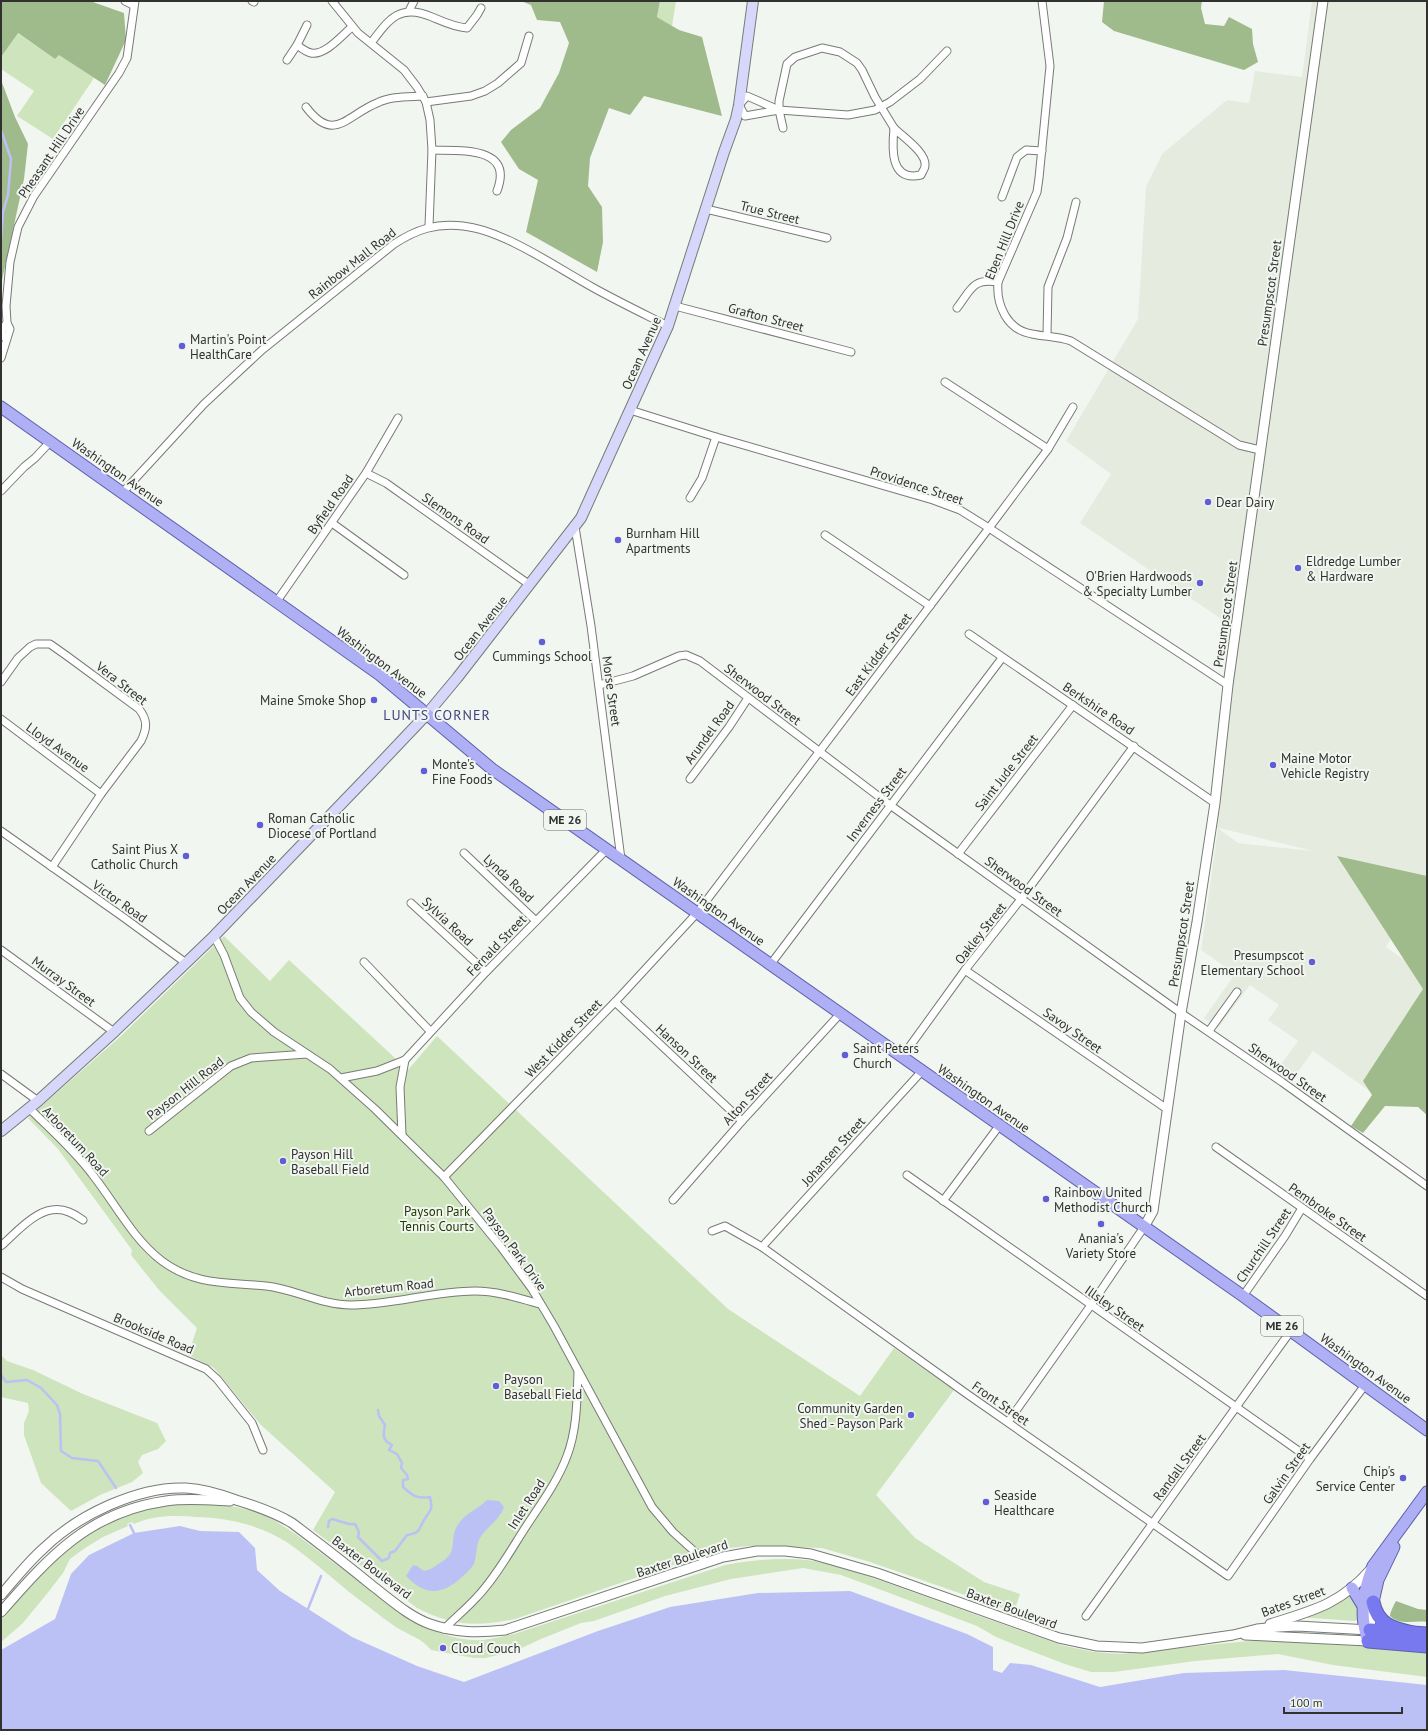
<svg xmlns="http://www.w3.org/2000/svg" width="1428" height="1731" font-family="'PT Sans',sans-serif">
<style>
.built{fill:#e5ecdf}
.green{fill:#cde4bc}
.forest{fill:#a0bb8b}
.water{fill:#bcc1f5}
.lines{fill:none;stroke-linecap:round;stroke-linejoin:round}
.stream{stroke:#bcc1f5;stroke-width:2.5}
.minor-casing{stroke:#777b75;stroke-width:9}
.tertiary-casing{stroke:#777b75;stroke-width:11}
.secondary-casing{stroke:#777b75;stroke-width:12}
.primary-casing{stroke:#5f60ac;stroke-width:13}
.motorway-casing{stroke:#5f60ac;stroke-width:15}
.minor{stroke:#fff;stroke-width:7}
.tertiary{stroke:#fff;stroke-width:9}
.secondary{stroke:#d6d7fa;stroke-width:10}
.primary{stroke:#aeaff5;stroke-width:11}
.motorway{stroke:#7879ef;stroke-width:13}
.poi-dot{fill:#605dd5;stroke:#f2f6f0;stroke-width:1.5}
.labels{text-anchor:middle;stroke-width:4;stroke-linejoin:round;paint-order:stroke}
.shield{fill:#f2f6f0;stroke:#6b6d6a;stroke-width:1}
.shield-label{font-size:12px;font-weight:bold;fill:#313230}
.street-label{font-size:13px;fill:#313230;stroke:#f2f6f0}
.poi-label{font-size:13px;fill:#313230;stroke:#f2f6f0;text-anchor:start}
.park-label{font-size:13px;fill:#213a04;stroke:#f2f6f0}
.neighbourhood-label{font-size:14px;letter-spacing:1px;fill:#40417e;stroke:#f2f6f0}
</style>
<rect width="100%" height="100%" fill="#f2f6f0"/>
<path class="built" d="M1312 1H1427V876H1421L1417 897 1386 947 1427 976V1014L1371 1092 1313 1051 1292 1080 1277 1070 1298 1041 1268 1020 1279 1005 1250 985 1218 1028 1204 1018 1235 974 1201 950 1218 828 1238 843 1313 851 1215 827 1239 631 1080 523 1111 474 1066 441 1138 319 1146 187 1162 154 1227 100 1249 103 1255 71 1302 77Z"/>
<g class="green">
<path d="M660 1H676L672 26 657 17Z"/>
<path d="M17 33 55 59 58 54 94 78 53 139 17 116 34 91 1 69V57Z"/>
<path d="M224 936 270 981 289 960 408 1070 437 1036 728 1309 860 1396 894 1348 954 1390 876 1495 915 1538 984 1582 1020 1594 1014 1612 870 1562 822 1548 749 1546 720 1549 515 1619C477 1627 453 1626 417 1608L313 1530 335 1492 261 1425 214 1368 188 1355 197 1328 159 1290 131 1255 132 1250 58 1149 28 1118 121 1036Z"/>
<path d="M1 1355 7 1361 33 1370 83 1394 157 1423 166 1441 158 1449 142 1455 138 1462 143 1473 132 1482 100 1495 71 1511 41 1483 24 1435V1423L29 1411 28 1403 1 1397Z"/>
<path d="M168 1502H211L255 1511 274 1520 297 1535 411 1621C433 1631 459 1642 483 1640 493 1639 504 1636 514 1634L725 1565C763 1558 799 1556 837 1565L1061 1645 1094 1652 1120 1654 1258 1640 1427 1650V1677L1333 1665 1278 1654 1195 1661 1114 1672H1091L1065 1664 1018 1646 996 1637 977 1626 868 1585 841 1575 803 1568 731 1579 665 1596 594 1621 581 1623 541 1639 515 1651 485 1658H474L431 1650C422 1638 408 1635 396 1627 387 1621 378 1614 369 1607 341 1587 317 1563 288 1543 261 1525 228 1518 196 1517 175 1515 153 1515 134 1524L132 1522 127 1524 128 1526 103 1537 85 1548 70 1559 63 1573 46 1595 22 1624 1 1642V1615L49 1561 98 1524Z"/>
<path d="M1351 1590 1358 1600 1357 1620 1355 1621 1298 1617Z"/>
</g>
<g class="forest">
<path d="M1 1H90L124 13 126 40 105 85 59 55 55 59 18 33 1 57Z"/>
<path d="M521 1H660L657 17 679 30 702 37 722 116 644 96 630 115 609 108 590 158 588 186 602 207 603 242 597 272 526 232 538 180 519 169 501 142 511 130 540 108 559 73 569 43 560 22 537 20 531 5Z"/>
<path d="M1104 1H1202L1201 8 1205 24 1224 26 1229 17 1252 29 1253 44 1258 62 1244 70 1114 31 1102 22Z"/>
<path d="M1 80 15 117 28 144 24 179 1 285Z"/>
<path d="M1337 856 1427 876V1115L1418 1107 1385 1106 1363 1133 1351 1126 1372 1095 1363 1081 1423 989Z"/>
<path d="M1396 1601 1418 1609 1427 1610V1622C1414 1620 1401 1626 1390 1616 1390 1613 1394 1604 1396 1601Z"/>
</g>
<g class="water">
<path d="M487 1500 499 1501 504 1507C499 1521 488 1525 480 1538 476 1543 477 1556 474 1564 471 1569 465 1574 461 1578 441 1596 424 1595 406 1576L413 1565 417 1566 424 1571C433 1569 433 1567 440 1563 461 1551 447 1539 459 1523 466 1513 478 1509 487 1500Z"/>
<path d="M180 1526 200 1531 239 1532 255 1548 257 1570 280 1591 352 1637 417 1666 464 1682 598 1631 670 1607 758 1593 850 1591 967 1634 993 1647V1670L1002 1673 1010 1663 1031 1665 1100 1687 1184 1673 1284 1670 1427 1685V1730H1V1650L55 1619 71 1574 89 1555 134 1533Z"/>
</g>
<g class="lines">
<g class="stream">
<path d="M1 130 11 159 8 195 3 212 1 240"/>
<path d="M1 1375 6 1382 27 1380 41 1388 57 1405 60 1414 61 1451 72 1458 98 1461 116 1488"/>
<path d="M130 1525 134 1533"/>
<path d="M328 1527 329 1521 332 1519 349 1524H355L359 1532 358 1537 382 1561 389 1558 390 1553 395 1551 407 1535C421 1533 418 1530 424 1520 431 1509 433 1511 430 1497 416 1499 413 1496 403 1487V1480L408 1479 407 1475 401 1468 402 1463 397 1454 389 1450 392 1445C382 1440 383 1435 385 1425L379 1416 378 1410"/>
<path d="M308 1609 321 1576"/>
</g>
<defs>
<g id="minor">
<path d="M125 1 133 5"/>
<path d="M252 1 254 2"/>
<path d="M332 1 358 33 404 70 417 87 426 102 430 120 432 150 429 226"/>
<path d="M1042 1 1050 66 1039 178 1037 192 998 282C996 305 1007 330 1032 334 1046 337 1057 336 1071 341L1239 445 1260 450"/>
<path d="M409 11 414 1"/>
<path d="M371 43C389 19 400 3 432 17 444 22 454 27 467 28L477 15 481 8"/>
<path d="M297 45C301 48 306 52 311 53 325 56 342 35 352 27"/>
<path d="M287 60 297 45 307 25"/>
<path d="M426 102 471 96 485 91 498 83 521 63 529 36"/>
<path d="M306 107C334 144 347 115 377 103 391 96 408 97 423 96"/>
<path d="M779 110 747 96 739 105 745 116 779 110 848 115 875 110 890 102 920 79 947 51"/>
<path d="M783 128 779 110V101L787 64 795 57 822 48 840 52 857 63 862 70 875 97 894 128"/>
<path d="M894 128C903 137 927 153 925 166 925 169 922 172 921 175 890 182 892 149 894 128Z"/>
<path d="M432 150C461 151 514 146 497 191"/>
<path d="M1002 197 1017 157 1026 150 1042 151"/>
<path d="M706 209 827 238"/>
<path d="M675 306 851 352"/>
<path d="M957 308C971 290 972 278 998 282"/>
<path d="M1047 335 1048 287 1067 238 1076 202"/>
<path d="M1 337 3 328 7 323"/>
<path d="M1 358 10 329 7 323 6 306 10 262 18 227 34 196 119 73 127 58 135 1"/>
<path d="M945 382 1048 449"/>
<path d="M630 410 716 437 933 500 960 510 989 528 1228 685"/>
<path d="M366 473 386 483 530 585"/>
<path d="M1 491 24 467 35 458 50 442"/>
<path d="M123 492 204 404 262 350 394 244C417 229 436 223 463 226 503 230 556 267 592 287 617 301 642 313 668 326"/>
<path d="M690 498 702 478 716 437"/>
<path d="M332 523 404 575"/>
<path d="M575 527 591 626 621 859"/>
<path d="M825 535 930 606"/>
<path d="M277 601 366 473 398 418"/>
<path d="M969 634 1215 803"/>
<path d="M1 682 18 658 30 647 36 644H50L67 656 139 709C148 720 147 729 141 741L101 794 52 867"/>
<path d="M599 685 633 676 679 656 686 655 700 661 890 805 1181 1013 1282 1082 1427 1186"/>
<path d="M1 719 101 794"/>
<path d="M690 779 729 727 748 698"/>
<path d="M1 831 123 917 186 963"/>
<path d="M464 853 536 921"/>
<path d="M958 854 1073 705"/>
<path d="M411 903 486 972"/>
<path d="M214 936 224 955 240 998 251 1012 274 1032 330 1069 375 1109 444 1177 501 1247 532 1289 554 1326 652 1507 673 1532 706 1562"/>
<path d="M1 950 114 1032"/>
<path d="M364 962 430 1031"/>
<path d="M770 965 1002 658"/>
<path d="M965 970 1167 1109"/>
<path d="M615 1002 742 1121"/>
<path d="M1209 1031 1237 992"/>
<path d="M902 1057 965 970 1021 899 1134 746"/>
<path d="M1 1074 38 1101"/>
<path d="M341 1078 377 1071 405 1060 486 972 607 849"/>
<path d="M29 1108C51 1130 74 1150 92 1174 115 1203 132 1238 162 1261 196 1286 227 1282 266 1286 295 1289 321 1305 351 1305 393 1305 433 1291 475 1291 497 1291 519 1298 540 1304"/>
<path d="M149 1131 231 1066 251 1058 307 1054"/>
<path d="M402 1135 400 1087 405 1060"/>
<path d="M1216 1147 1427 1296"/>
<path d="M907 1175 1310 1459"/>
<path d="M444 1177 615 1002 697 913 989 528 1048 449 1073 407"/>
<path d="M673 1200 742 1121 840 1014"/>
<path d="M943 1201 999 1126"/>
<path d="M712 1231 725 1226 762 1247 967 1394 1228 1576 1310 1459 1365 1385"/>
<path d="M1 1246C19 1230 42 1201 69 1212 74 1214 79 1217 83 1220"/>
<path d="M762 1247 922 1071"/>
<path d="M1 1277 22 1289 206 1369 217 1379 252 1423 263 1450"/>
<path d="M1243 1296 1285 1236 1302 1208"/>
<path d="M1008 1422 1091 1305 1144 1227"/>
<path d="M1086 1616 1290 1332"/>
<path d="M444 1629C455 1618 467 1608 477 1597 497 1576 513 1546 529 1522 543 1501 558 1480 567 1456 577 1430 577 1400 578 1372"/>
</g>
<g id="tertiary">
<path d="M1144 1227 1153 1211 1181 1013 1197 922 1215 803 1228 685 1323 1"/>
<path d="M1 1595C15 1579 28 1562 44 1548 78 1515 138 1486 186 1488 204 1489 220 1494 236 1500 256 1506 274 1512 292 1523 320 1544 347 1565 374 1587 391 1600 410 1617 430 1624 455 1633 479 1633 505 1630L723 1557 757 1551H785L811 1554 877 1573 1059 1638 1097 1646 1142 1648 1233 1635 1257 1629 1279 1627 1297 1626 1370 1630"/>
<path d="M1 1612C50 1556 89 1512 166 1501 187 1498 209 1500 230 1501"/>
<path d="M1270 1624C1312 1611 1341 1604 1371 1569"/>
<path d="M1245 1635 1368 1641 1373 1606"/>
</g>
<path id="secondary" d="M1 1131 38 1101 114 1032 214 936 372 772 427 714 457 678 581 518 668 326 724 152 736 119 739 105 753 1"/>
<g id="primary">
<path d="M1 407 380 675 492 769 1243 1296 1427 1430"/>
<path d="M1352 1588 1363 1606"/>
<path d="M1373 1602 1378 1580 1394 1547"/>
<path d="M1368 1641C1359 1616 1363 1591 1373 1566L1427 1492"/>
</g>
<g id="motorway">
<path d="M1373 1602C1378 1627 1396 1629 1417 1634"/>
<path d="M1370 1630 1427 1634"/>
<path d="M1368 1641 1427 1646"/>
</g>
</defs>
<use href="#minor" class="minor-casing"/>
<use href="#tertiary" class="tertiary-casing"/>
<use href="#secondary" class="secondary-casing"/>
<use href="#primary" class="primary-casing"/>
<use href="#motorway" class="motorway-casing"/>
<use href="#minor" class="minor"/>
<use href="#tertiary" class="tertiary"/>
<use href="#secondary" class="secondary"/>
<use href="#primary" class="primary"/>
<use href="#motorway" class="motorway"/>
</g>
<g class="poi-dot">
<circle cx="182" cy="346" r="4"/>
<circle cx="1208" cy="502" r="4"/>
<circle cx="618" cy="540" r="4"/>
<circle cx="1298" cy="568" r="4"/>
<circle cx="1200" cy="583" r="4"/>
<circle cx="542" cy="642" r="4"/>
<circle cx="374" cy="700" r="4"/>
<circle cx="1273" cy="765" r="4"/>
<circle cx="424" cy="771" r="4"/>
<circle cx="260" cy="825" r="4"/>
<circle cx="186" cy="856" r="4"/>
<circle cx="1312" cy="962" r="4"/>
<circle cx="845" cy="1055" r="4"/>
<circle cx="283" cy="1161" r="4"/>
<circle cx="1046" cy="1199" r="4"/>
<circle cx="1101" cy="1224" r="4"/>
<circle cx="496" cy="1386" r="4"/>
<circle cx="911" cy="1415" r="4"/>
<circle cx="1403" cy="1478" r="4"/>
<circle cx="986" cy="1502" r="4"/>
<circle cx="443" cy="1648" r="4"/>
</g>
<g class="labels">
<g class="shield">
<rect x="544" y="810" width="42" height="20" rx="3"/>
<rect x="1261" y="1316" width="42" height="20" rx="3"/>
</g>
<g class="shield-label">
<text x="565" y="824">ME 26</text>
<text x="1282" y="1330">ME 26</text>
</g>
<g class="street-label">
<text transform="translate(51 152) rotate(-56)" y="5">Pheasant Hill Drive</text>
<text transform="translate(770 212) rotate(14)" y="5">True Street</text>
<text transform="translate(1004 240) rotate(-68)" y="5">Eben Hill Drive</text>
<text transform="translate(352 263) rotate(-38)" y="5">Rainbow Mall Road</text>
<text transform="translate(1269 293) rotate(-82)" y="5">Presumpscot Street</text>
<text transform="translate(766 317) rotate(15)" y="5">Grafton Street</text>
<text transform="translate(641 353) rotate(-66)" y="5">Ocean Avenue</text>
<text transform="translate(118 472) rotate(35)" y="5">Washington Avenue</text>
<text transform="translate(917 485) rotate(18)" y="5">Providence Street</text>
<text transform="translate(330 504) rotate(-55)" y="5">Byfield Road</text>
<text transform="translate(456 518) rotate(35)" y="5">Slemons Road</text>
<text transform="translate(1225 614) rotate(-82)" y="5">Presumpscot Street</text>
<text transform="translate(480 628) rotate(-52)" y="5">Ocean Avenue</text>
<text transform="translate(878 654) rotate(-53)" y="5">East Kidder Street</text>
<text transform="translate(382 662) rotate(37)" y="5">Washington Avenue</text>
<text transform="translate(122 683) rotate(38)" y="5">Vera Street</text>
<text transform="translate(612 691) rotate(82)" y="5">Morse Street</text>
<text transform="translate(763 694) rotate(37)" y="5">Sherwood Street</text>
<text transform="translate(1099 708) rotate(34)" y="5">Berkshire Road</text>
<text transform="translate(709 732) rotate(-54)" y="5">Arundel Road</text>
<text transform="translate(58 747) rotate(36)" y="5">Lloyd Avenue</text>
<text transform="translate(1006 772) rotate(-52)" y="5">Saint Jude Street</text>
<text transform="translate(876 804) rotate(-53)" y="5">Inverness Street</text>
<text transform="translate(509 878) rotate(43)" y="5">Lynda Road</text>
<text transform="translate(246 884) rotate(-46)" y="5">Ocean Avenue</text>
<text transform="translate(1024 886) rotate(36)" y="5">Sherwood Street</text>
<text transform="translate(120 901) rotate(35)" y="5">Victor Road</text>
<text transform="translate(719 911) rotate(35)" y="5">Washington Avenue</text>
<text transform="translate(448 921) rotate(43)" y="5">Sylvia Road</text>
<text transform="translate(980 933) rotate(-52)" y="5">Oakley Street</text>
<text transform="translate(1181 934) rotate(-81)" y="5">Presumpscot Street</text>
<text transform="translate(496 945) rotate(-46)" y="5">Fernald Street</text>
<text transform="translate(64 981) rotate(36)" y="5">Murray Street</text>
<text transform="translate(1073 1030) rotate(35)" y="5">Savoy Street</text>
<text transform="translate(563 1038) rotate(-46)" y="5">West Kidder Street</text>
<text transform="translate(687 1053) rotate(43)" y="5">Hanson Street</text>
<text transform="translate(1288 1072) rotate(35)" y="5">Sherwood Street</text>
<text transform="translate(185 1088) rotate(-38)" y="5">Payson Hill Road</text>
<text transform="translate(747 1098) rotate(-48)" y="5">Alton Street</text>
<text transform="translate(984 1098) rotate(35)" y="5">Washington Avenue</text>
<text transform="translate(76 1141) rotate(47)" y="5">Arboretum Road</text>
<text transform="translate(833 1151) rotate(-48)" y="5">Johansen Street</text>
<text transform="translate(1328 1212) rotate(35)" y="5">Pembroke Street</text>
<text transform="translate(1263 1245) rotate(-56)" y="5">Churchill Street</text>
<text transform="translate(515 1249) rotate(54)" y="5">Payson Park Drive</text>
<text transform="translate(389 1287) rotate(-6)" y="5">Arboretum Road</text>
<text transform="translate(1115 1308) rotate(35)" y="5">Illsley Street</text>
<text transform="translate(154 1333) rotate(23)" y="5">Brookside Road</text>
<text transform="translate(1366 1368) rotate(36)" y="5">Washington Avenue</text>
<text transform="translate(1001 1403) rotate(35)" y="5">Front Street</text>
<text transform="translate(1179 1467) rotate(-54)" y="5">Randall Street</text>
<text transform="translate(1286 1473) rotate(-55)" y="5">Galvin Street</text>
<text transform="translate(526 1504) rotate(-57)" y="5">Inlet Road</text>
<text transform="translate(682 1558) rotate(-18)" y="5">Baxter Boulevard</text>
<text transform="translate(372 1567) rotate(37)" y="5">Baxter Boulevard</text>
<text transform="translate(1293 1601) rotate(-20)" y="5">Bates Street</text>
<text transform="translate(1012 1608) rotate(20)" y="5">Baxter Boulevard</text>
</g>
<g class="poi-label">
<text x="190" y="344">Martin's Point<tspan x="190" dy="15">HealthCare</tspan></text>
<text x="1216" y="507">Dear Dairy</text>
<text x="626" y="538">Burnham Hill<tspan x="626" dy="15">Apartments</tspan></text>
<text x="1306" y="566">Eldredge Lumber<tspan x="1306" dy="15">&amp; Hardware</tspan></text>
<text x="1192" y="581" text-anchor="end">O'Brien Hardwoods<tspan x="1192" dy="15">&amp; Specialty Lumber</tspan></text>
<text x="542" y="661" text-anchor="middle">Cummings School</text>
<text x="366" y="705" text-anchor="end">Maine Smoke Shop</text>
<text x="1281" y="763">Maine Motor<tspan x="1281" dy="15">Vehicle Registry</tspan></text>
<text x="432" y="769">Monte's<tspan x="432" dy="15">Fine Foods</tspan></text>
<text x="268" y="823">Roman Catholic<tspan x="268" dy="15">Diocese of Portland</tspan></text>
<text x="178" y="854" text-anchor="end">Saint Pius X<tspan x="178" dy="15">Catholic Church</tspan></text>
<text x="1304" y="960" text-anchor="end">Presumpscot<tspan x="1304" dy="15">Elementary School</tspan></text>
<text x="853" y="1053">Saint Peters<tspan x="853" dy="15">Church</tspan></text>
<text x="291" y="1159">Payson Hill<tspan x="291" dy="15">Baseball Field</tspan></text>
<text x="1054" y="1197">Rainbow United<tspan x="1054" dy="15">Methodist Church</tspan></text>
<text x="1101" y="1243" text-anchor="middle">Anania's<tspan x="1101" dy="15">Variety Store</tspan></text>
<text x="504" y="1384">Payson<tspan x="504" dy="15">Baseball Field</tspan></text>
<text x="903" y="1413" text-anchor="end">Community Garden<tspan x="903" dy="15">Shed - Payson Park</tspan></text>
<text x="1395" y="1476" text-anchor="end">Chip's<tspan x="1395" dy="15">Service Center</tspan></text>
<text x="994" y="1500">Seaside<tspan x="994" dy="15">Healthcare</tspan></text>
<text x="451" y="1653">Cloud Couch</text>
</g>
<g class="park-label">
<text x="437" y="1216">Payson Park<tspan x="437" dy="15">Tennis Courts</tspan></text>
</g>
<g class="neighbourhood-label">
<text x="437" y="720">LUNTS CORNER</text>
</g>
</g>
<rect width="1428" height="1731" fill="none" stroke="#313230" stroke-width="4"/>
<path d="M1284 1707v6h118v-6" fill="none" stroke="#313230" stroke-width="2"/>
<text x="1290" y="1707" font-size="12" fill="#313230" stroke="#f2f6f0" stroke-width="3" paint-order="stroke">100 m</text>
</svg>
